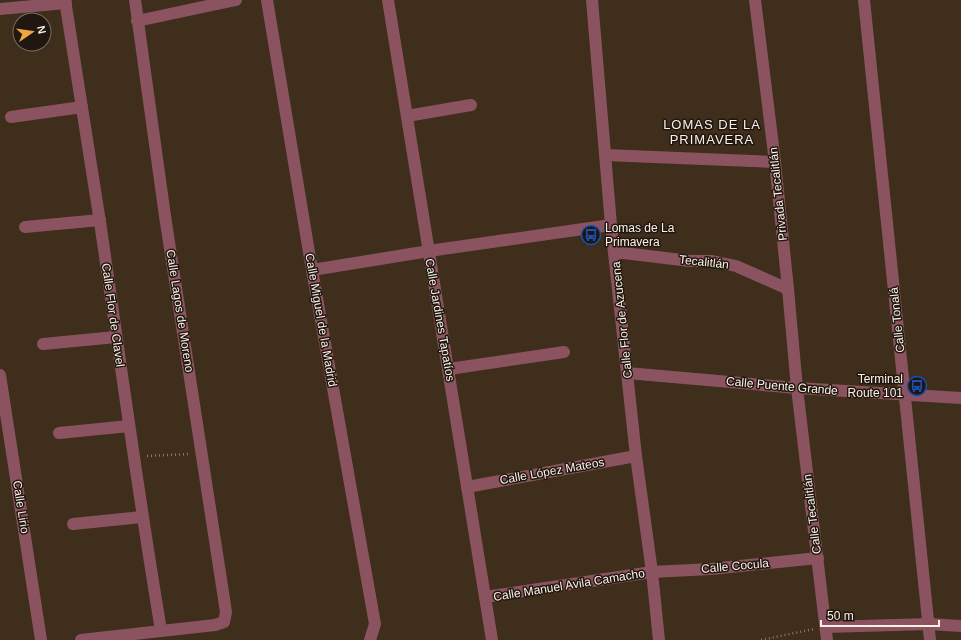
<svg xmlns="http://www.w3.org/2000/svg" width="961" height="640" font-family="Helvetica,sans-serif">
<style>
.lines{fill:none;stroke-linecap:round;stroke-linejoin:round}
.path{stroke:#897a6b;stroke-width:2.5;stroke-dasharray:1 3;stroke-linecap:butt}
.street{stroke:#8b535f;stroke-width:12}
.labels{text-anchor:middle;stroke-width:3;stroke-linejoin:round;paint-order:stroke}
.street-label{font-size:12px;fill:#fcf0e5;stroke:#201810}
.poi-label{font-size:12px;fill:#fcf0e5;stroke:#201810;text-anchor:start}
.neighbourhood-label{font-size:13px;letter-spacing:1px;fill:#fcf0e5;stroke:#201810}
</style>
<rect width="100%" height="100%" fill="#3f2e1c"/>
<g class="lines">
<g class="path">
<path d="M147 456 188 454"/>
<path d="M761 640 814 629"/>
</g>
<g class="street">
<path d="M65 0C76 74 89 148 100 222 120 358 138 494 161 630"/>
<path d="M267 0 312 270 375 624 370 640"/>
<path d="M388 0 492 640"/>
<path d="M592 0 611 225 636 456 652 572 659 640"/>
<path d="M755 0 775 162 788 289 797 388 827 640"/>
<path d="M864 0 930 640"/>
<path d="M0 9 66 3"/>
<path d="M137 21 236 0"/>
<path d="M407 116 471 105"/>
<path d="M11 117 82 107"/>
<path d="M605 155 775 162"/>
<path d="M25 227 100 220"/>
<path d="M615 252 690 261H712L736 266 788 289"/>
<path d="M312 270 429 251 611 225"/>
<path d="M43 344 116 337"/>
<path d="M449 369 564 352"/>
<path d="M627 373 797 388 961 398"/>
<path d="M0 375 41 640"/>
<path d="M59 433 129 426"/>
<path d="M467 487 636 456"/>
<path d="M73 524 142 517"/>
<path d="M485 597 652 572 711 569 818 558"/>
<path d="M826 627 929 624 961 626"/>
<path d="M81 640 215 625 224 622 226 612 165 216 135 0"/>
</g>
</g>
<defs>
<symbol id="bus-ring" viewBox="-11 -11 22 22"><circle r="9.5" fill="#201810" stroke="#1a4fb4" stroke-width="1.5"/><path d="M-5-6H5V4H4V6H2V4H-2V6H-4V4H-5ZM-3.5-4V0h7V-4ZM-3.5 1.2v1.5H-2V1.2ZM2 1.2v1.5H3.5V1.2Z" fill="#1a4fb4"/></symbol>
</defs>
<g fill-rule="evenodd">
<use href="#bus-ring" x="580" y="224" width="22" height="22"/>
<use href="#bus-ring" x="906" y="375" width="22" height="22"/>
</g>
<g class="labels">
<g class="street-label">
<text transform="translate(778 194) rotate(-96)" y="4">Privada Tecalitlán</text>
<text transform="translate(704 262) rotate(6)" y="4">Tecalitlán</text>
<text transform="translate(180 311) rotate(81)" y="4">Calle Lagos de Moreno</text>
<text transform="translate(113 315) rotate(82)" y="4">Calle Flor de Clavel</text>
<text transform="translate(321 320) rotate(80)" y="4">Calle Miguel de la Madrid</text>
<text transform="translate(440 320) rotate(80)" y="4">Calle Jardines Tapatíos</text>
<text transform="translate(622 320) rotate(-96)" y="4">Calle Flor de Azucena</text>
<text transform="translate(897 320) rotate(-96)" y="4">Calle Tonalá</text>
<text transform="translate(782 386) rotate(5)" y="4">Calle Puente Grande</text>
<text transform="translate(552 471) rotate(-10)" y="4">Calle López Mateos</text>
<text transform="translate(21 507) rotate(81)" y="4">Calle Lirio</text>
<text transform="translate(812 514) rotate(-97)" y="4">Calle Tecalitlán</text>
<text transform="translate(735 566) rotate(-5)" y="4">Calle Cocula</text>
<text transform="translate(569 585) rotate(-9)" y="4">Calle Manuel Avila Camacho</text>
</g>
<g class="poi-label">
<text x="605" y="232">Lomas de La<tspan x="605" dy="14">Primavera</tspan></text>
<text x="903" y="383" text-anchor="end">Terminal<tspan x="903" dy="14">Route 101</tspan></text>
</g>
<g class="neighbourhood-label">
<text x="712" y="129">LOMAS DE LA<tspan x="712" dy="15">PRIMAVERA</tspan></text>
</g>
</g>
<g transform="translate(32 32) rotate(77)"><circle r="19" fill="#201810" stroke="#786e65"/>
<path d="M0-3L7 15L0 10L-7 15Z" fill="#f0a63e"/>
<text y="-6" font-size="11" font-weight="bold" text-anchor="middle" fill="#fcf0e5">N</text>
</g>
<path d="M821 620v6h118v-6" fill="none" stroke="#fcf0e5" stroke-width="2"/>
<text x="827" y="620" font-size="12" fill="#fcf0e5" stroke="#201810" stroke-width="3" paint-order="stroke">50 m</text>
</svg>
